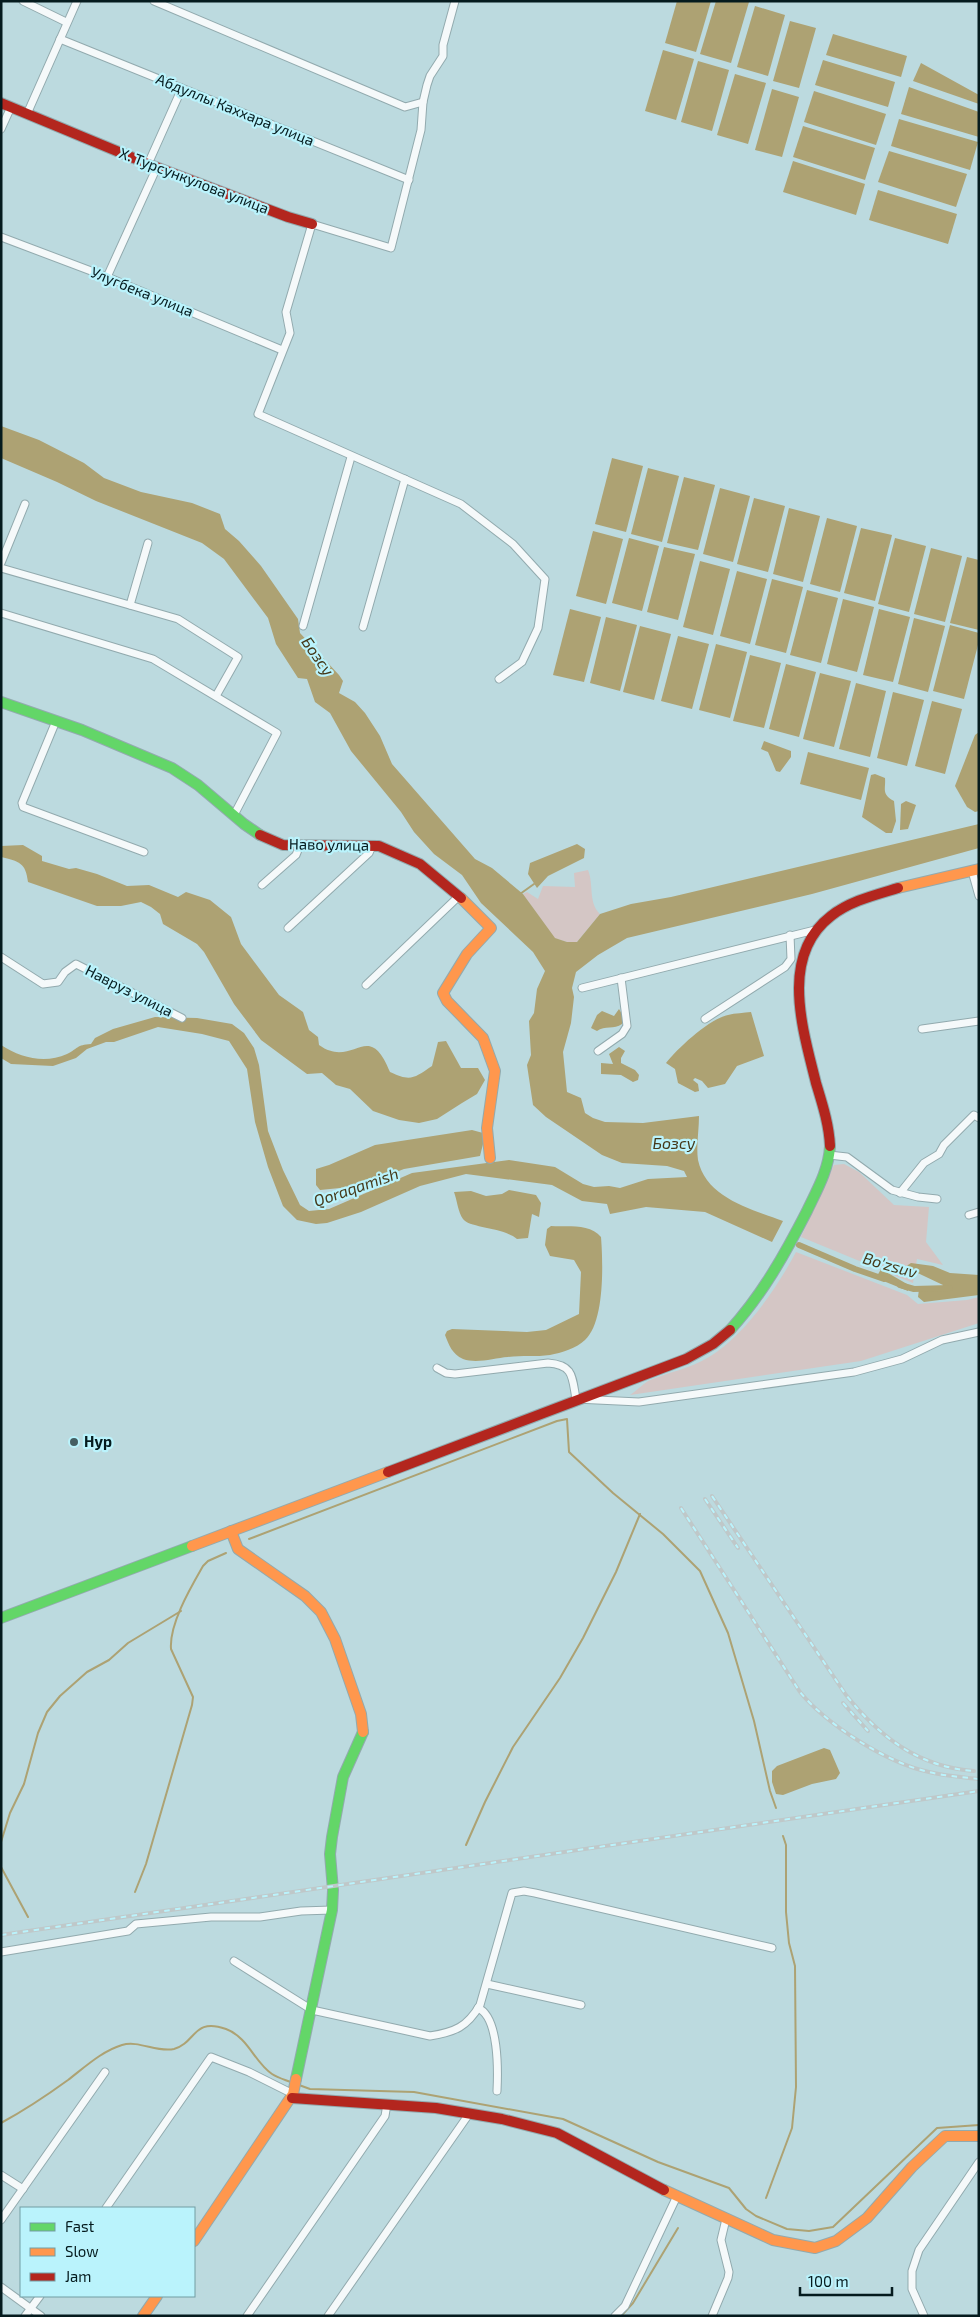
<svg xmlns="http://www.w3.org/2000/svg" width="980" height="2317" font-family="'Exo 2',sans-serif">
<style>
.green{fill:#d4c6c5}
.water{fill:#ada273}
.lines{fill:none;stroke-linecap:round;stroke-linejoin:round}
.stream{stroke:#ada273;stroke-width:2}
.canal{stroke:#ada273;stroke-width:6}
.street-casing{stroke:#92aaae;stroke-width:9}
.fast-casing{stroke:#92aaae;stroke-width:12}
.slow-casing{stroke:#92aaae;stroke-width:12}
.jam-casing{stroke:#92aaae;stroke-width:12}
.street{stroke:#f5f9fa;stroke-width:7}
.fast{stroke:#63d668;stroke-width:10}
.slow{stroke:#ff974d;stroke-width:10}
.jam{stroke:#b3261e;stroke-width:10}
.rail-casing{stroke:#bfc8c9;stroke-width:4}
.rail{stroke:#baf3fc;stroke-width:2;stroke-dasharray:5.5;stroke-linecap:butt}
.poi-dot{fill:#455e62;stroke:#baf3fc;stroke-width:2}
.labels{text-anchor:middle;stroke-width:4.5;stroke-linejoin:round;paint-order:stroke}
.street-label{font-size:15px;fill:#051b1e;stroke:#baf3fc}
.poi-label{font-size:15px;font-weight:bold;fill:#051b1e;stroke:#baf3fc;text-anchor:start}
.water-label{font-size:16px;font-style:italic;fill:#45391a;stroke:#baf3fc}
</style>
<rect width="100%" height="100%" fill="#bcdadf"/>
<g class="green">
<path d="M588 870C594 884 588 903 600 914L577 942H567L554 938 523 894 527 892 538 899 543 886 575 887 574 873Z"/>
<path d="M844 1164 859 1172 894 1205 929 1207 926 1242 943 1265 917 1259 913 1283 801 1237 834 1165Z"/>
<path d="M796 1252 907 1295 918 1304 967 1300 979 1297V1323L861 1361 630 1395C636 1391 642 1385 648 1381 668 1372 690 1369 709 1357 744 1336 777 1288 796 1252Z"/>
</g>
<g class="water">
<path d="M677 1H711L696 52 665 43Z"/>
<path d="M716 1 749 2 731 63 700 54Z"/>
<path d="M755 6 785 15 768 76 737 67Z"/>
<path d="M790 21 816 28 799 88 773 81Z"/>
<path d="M833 34 907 56 901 77 826 55Z"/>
<path d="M663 50 694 59 676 120 645 111Z"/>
<path d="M823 60 895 82 888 107 815 85Z"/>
<path d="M698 61 729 70 712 131 681 122Z"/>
<path d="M921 63 979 95V104L913 81Z"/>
<path d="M735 74 766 83 748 144 717 135Z"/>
<path d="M909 87 979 112V137L901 114Z"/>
<path d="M772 89 799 97 782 157 755 150Z"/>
<path d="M814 91 886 114 876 145 804 122Z"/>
<path d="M899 119 978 142 970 170 891 146Z"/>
<path d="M803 126 875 148 865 180 793 157Z"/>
<path d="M889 151 967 174 956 207 878 182Z"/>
<path d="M793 161 865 184 856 215 783 192Z"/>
<path d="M878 190 957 214 948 244 869 220Z"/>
<path d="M1 426 39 440 84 463 104 478 141 492 192 503 220 514 225 529 239 541 261 566 298 619 300 633 339 675 343 681 339 693 355 702 365 713 380 736 392 764 475 859 492 868 523 894 555 938 567 942H577L600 914 631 904 671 897 979 824V848L812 894 627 938 598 955 576 972 572 988 574 997 571 1023 563 1052 567 1092 581 1098 585 1113 593 1118 605 1122 643 1123 699 1116C699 1130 696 1147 698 1160 706 1198 751 1209 783 1221L772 1242 705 1212 646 1207 610 1214 607 1204 582 1201 552 1185 466 1174 420 1186 361 1212 327 1223 316 1224 297 1220 283 1206 268 1167 255 1122 247 1069 229 1041 202 1034 158 1027 114 1042H106L87 1049 76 1058 53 1066 11 1064 1 1058V1045C21 1058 45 1064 67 1054 79 1048 76 1045 91 1044L95 1038 113 1029 155 1017 197 1018 232 1024 244 1033 254 1048 259 1065 268 1131 283 1170 300 1205 309 1211 329 1209 412 1173 509 1160 555 1167 583 1184 594 1187 609 1186 620 1188 648 1179 687 1177 684 1171 667 1166 622 1163 602 1155 546 1117 533 1105 527 1065 531 1055 529 1021 534 1013 537 989 545 971 533 952 481 903 462 875 434 854 414 832 401 812 351 751 330 713 315 702 307 679 298 678 276 644 268 618 224 559 202 543 96 501 57 482 1 458Z"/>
<path d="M612 458 643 466 626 532 595 524Z"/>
<path d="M648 468 679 476 662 542 631 534Z"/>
<path d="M684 477 715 485 698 550 667 543Z"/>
<path d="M720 488 750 496 733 562 703 554Z"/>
<path d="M754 498 785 506 768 572 737 564Z"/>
<path d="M789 508 820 516 803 582 773 574Z"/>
<path d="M827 518 857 526 840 592 810 584Z"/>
<path d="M861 528 892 535 875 601 844 593Z"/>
<path d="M593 531 623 539 606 604 576 596Z"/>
<path d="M629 538 659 546 642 611 612 603Z"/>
<path d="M895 538 926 546 909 612 878 604Z"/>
<path d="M664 547 695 554 678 620 647 612Z"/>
<path d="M931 548 962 556 945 622 914 614Z"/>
<path d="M967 557 979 560V630L950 623Z"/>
<path d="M700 561 730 569 713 635 683 627Z"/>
<path d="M737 571 767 579 750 644 720 636Z"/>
<path d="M772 579 803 587 786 653 755 645Z"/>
<path d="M807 590 838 598 821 663 790 655Z"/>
<path d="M843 599 874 607 857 672 827 664Z"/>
<path d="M570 609 601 617 584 682 553 675Z"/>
<path d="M879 609 910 617 893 682 863 675Z"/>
<path d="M606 617 637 625 620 691 590 683Z"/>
<path d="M914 618 945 626 928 692 898 684Z"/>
<path d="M950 625 979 633V641L964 699 933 691Z"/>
<path d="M640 626 671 634 654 700 623 692Z"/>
<path d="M678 636 709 644 692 709 661 701Z"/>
<path d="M716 644 747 652 730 718 699 710Z"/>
<path d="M750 655 781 663 764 728 733 721Z"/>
<path d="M786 664 816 672 799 737 769 729Z"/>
<path d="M820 673 851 681 834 747 803 739Z"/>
<path d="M856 683 886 691 870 757 839 749Z"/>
<path d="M893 692 924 700 907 766 877 758Z"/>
<path d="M932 701 962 709 945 774 915 766Z"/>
<path d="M979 732V811L975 812 967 807 955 786 975 735Z"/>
<path d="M764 741 791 751V757L780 772 776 771 768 752 761 749Z"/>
<path d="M808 752 869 768 861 800 800 784Z"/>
<path d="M875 774 885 778C886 789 881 794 894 801L896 821 892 833H886L862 817 871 775Z"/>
<path d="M906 801 916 805 908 829 900 830 901 804Z"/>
<path d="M577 844 585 849 584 858 548 876 537 888 528 874 530 863Z"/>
<path d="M23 845 42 856V861L69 869 76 868 97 874 127 886 149 885 178 897 186 892 210 900 231 917 241 944 279 995 303 1012 309 1030 318 1037 319 1045C354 1070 368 1017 390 1072 411 1082 414 1078 432 1066L438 1042 446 1041 461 1068H478L485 1080 477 1094 462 1103 437 1119 419 1123 399 1120 373 1111 350 1089 336 1085 322 1073 307 1074 261 1040 234 1004 204 952 197 944 163 924 160 914 151 907 141 902 121 906H97L28 882C26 863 19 861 1 857V846Z"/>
<path d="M619 1009 622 1014V1024C614 1030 605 1025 597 1031L591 1028 597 1015 602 1011 614 1016Z"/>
<path d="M751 1012 764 1056 737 1066 725 1084 708 1088 702 1081 695 1078 693 1080 698 1084 699 1091 695 1092 678 1083 675 1069 666 1063C678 1048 709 1019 728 1015 735 1013 744 1013 751 1012Z"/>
<path d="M619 1047 625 1051 621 1058V1063L635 1070 639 1075 638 1080 633 1082 621 1075 601 1074V1063L613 1064 609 1054Z"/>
<path d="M472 1130 483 1133V1144L480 1156 404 1169 360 1186 320 1190 316 1185V1169L329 1165 375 1145Z"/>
<path d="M509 1190 536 1195 541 1203 539 1217 532 1214 528 1238 517 1239C503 1227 469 1228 463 1219 458 1212 457 1200 454 1192L471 1191 486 1196 502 1194Z"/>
<path d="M551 1226C568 1227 590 1223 601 1237 603 1262 605 1322 585 1340 577 1348 561 1353 550 1355 536 1357 522 1355 508 1357 494 1358 477 1364 463 1359 452 1354 449 1345 445 1335L447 1331 452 1329 527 1332 546 1330 579 1314 581 1272 574 1260 550 1256 545 1245 547 1229Z"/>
<path d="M911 1263 933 1266 950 1273 979 1275V1295L924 1302 918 1297 919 1289 941 1290 943 1285 905 1267Z"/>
<path d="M881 1269 907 1284 908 1291 876 1278Z"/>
<path d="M824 1748 830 1750 840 1773 836 1779 812 1784 783 1795 776 1794 772 1782V1771L777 1766Z"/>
</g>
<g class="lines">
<g class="stream">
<path d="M520 894 534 884"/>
<path d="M249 1539 557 1421 567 1419 569 1452 613 1493 663 1534 700 1571 728 1633 754 1721 770 1791 776 1808"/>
<path d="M1 1842 10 1813 24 1784 38 1733 47 1712 60 1696 87 1672 109 1660 128 1643 181 1611"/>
<path d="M466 1845 485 1802 513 1747 560 1678 583 1638 616 1572 640 1514"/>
<path d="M1 1867 28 1917"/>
<path d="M135 1892 146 1864 192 1705 193 1697 171 1649C169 1624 191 1587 203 1566L208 1561 226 1553"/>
<path d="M299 2085 310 2089 414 2092 563 2119 658 2162 729 2188 746 2209 756 2216 787 2229 809 2231 833 2227 937 2128 979 2125"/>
<path d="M1 2123C25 2110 46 2096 68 2080 85 2067 102 2051 122 2045 139 2040 157 2053 174 2049 196 2043 193 2017 226 2029 249 2038 254 2062 272 2074 278 2078 286 2080 293 2083"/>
<path d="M766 2198 792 2128 796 2087 795 1966 789 1943 786 1912V1845L783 1836"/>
<path d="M621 2316 633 2303 678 2228"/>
</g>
<g class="canal">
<path d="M799 1245 855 1269 884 1279"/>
<path d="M900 1285 914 1289 950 1288"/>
</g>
<defs>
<g id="street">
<path d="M23 1 66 22"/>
<path d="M154 1 405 107 423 102"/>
<path d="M455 1 443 45V56L430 76 427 85 423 102 421 130 391 248 312 224 286 312 290 333 258 414 461 504 513 544 545 579 538 628 522 662 499 679"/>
<path d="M60 39 409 180"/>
<path d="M27 114 77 1"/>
<path d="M1 129 11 107"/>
<path d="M148 164 182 88"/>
<path d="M1 237 107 277 282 350"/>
<path d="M107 277 157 167"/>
<path d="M1 563 25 504"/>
<path d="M1 568 178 619 238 657 216 696"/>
<path d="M130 605 148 543"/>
<path d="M1 613 153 659 277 733 234 815"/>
<path d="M303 626 351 457"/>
<path d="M363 627 405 479"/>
<path d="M56 721 22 803 23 807 144 852"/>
<path d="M972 871 979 896"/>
<path d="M262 885 296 855 300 845"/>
<path d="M288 928 369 853 372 846"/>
<path d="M1 957 43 984 58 982 65 972 76 964 182 1018"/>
<path d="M366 985 458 897"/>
<path d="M582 988 819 929"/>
<path d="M705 1019 785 967 791 959 790 935"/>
<path d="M922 1029 979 1021"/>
<path d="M598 1051 622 1034 627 1026 621 978"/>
<path d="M829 1155 847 1157 892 1190 918 1197 937 1199"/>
<path d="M900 1193 924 1163 939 1154 944 1145 974 1115 979 1118"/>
<path d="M969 1215 979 1212"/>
<path d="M437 1368 446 1373 455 1374 548 1363C574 1365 572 1377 576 1399L639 1402 854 1372 902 1359 942 1340 979 1332"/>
<path d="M1 1952 128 1931 136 1924 211 1917H260L301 1911 332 1910"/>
<path d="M234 1961 312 2010 430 2036C455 2032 467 2027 480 2005L512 1893 524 1891 535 1893 772 1948"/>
<path d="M487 1984 581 2005"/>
<path d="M478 2008C499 2017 498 2071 497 2091"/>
<path d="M1 2175 23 2189"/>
<path d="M106 2208 211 2057 249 2072 293 2094"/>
<path d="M1 2220 105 2072"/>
<path d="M1 2287 41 2316"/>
<path d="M25 2316 40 2296"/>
<path d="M247 2316 385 2116 387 2104"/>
<path d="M328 2316 469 2114"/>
<path d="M615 2316 625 2306 677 2196"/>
<path d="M712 2316 728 2278 729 2272 721 2240 726 2219"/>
<path d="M924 2316 912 2289V2271L919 2250 979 2162"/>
</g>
<g id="fast">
<path d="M1 702 82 730 172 768 198 785 244 824 260 835"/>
<path d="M730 1330C762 1295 785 1254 807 1211 817 1190 829 1169 830 1146"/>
<path d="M1 1618 192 1546"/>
<path d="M296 2079 332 1910 333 1890 330 1854 332 1837 343 1777 363 1732"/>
</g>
<g id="slow">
<path d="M898 888 979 869"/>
<path d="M461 898 491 928 467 954 443 993 447 1001 483 1038 495 1071 487 1128 490 1158"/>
<path d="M231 1531 238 1549 305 1596 321 1612 335 1639 361 1714 363 1732"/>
<path d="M192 1546 388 1472"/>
<path d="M664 2190 773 2240 815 2248 836 2241 867 2218 912 2167 945 2136H979"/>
<path d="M194 2241 293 2094 296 2079"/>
<path d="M143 2316 157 2296"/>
</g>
<g id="jam">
<path d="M1 103 148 164 288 217 312 224"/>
<path d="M260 835 283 845 379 846 420 864 461 898"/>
<path d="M830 1146C829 1124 822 1103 816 1083 803 1030 779 956 831 916 850 901 875 895 898 888"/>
<path d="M388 1472 686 1359 713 1344 730 1330"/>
<path d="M292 2098 436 2108 502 2119 557 2133 664 2190"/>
</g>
</defs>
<use href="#street" class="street-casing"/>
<use href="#fast" class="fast-casing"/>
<use href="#slow" class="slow-casing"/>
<use href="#jam" class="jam-casing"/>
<use href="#street" class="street"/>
<use href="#fast" class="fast"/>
<use href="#slow" class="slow"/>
<use href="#jam" class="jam"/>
<defs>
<g id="rail">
<path d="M712 1496 846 1695C880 1737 918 1767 974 1771"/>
<path d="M705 1499 738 1548"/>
<path d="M681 1508 800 1692C827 1725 887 1763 929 1772 945 1776 962 1777 979 1779"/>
<path d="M843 1703 868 1731"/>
<path d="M1 1935 979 1791"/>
</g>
</defs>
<use href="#rail" class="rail-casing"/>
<use href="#rail" class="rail"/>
</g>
<circle class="poi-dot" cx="74" cy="1442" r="5"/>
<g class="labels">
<g class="street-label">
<text transform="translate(235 110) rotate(22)" y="5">Абдуллы Каххара улица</text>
<text transform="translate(194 181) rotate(21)" y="5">Х. Турсункулова улица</text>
<text transform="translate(142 292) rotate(22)" y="5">Улугбека улица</text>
<text transform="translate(329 845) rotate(1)" y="5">Наво улица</text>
<text transform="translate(129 991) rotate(27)" y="5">Навруз улица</text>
</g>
<g class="poi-label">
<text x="84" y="1447">Нур</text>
</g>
<g class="water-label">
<text transform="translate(318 656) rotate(55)" y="6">Бозсу</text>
<text x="674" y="1149">Бозсу</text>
<text transform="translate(356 1187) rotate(-19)" y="6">Qoraqamish</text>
<text transform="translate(890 1265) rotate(16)" y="6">Bo'zsuv</text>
</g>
</g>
<rect width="980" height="2317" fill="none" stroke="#051b1e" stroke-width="5"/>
<rect x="20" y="2207" width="175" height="90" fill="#baf3fc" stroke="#729da3"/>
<rect x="30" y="2223" width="25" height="8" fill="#63d668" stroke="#729da3"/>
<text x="65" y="2232" font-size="15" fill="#051b1e">Fast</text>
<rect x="30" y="2248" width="25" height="8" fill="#ff974d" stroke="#729da3"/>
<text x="65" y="2257" font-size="15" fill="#051b1e">Slow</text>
<rect x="30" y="2273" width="25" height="8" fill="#b3261e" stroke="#729da3"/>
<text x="65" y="2282" font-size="15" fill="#051b1e">Jam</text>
<path d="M800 2287v8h92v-8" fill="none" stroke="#051b1e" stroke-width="2.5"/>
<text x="808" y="2287" font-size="15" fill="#051b1e" stroke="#baf3fc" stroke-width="4" paint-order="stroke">100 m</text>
</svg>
